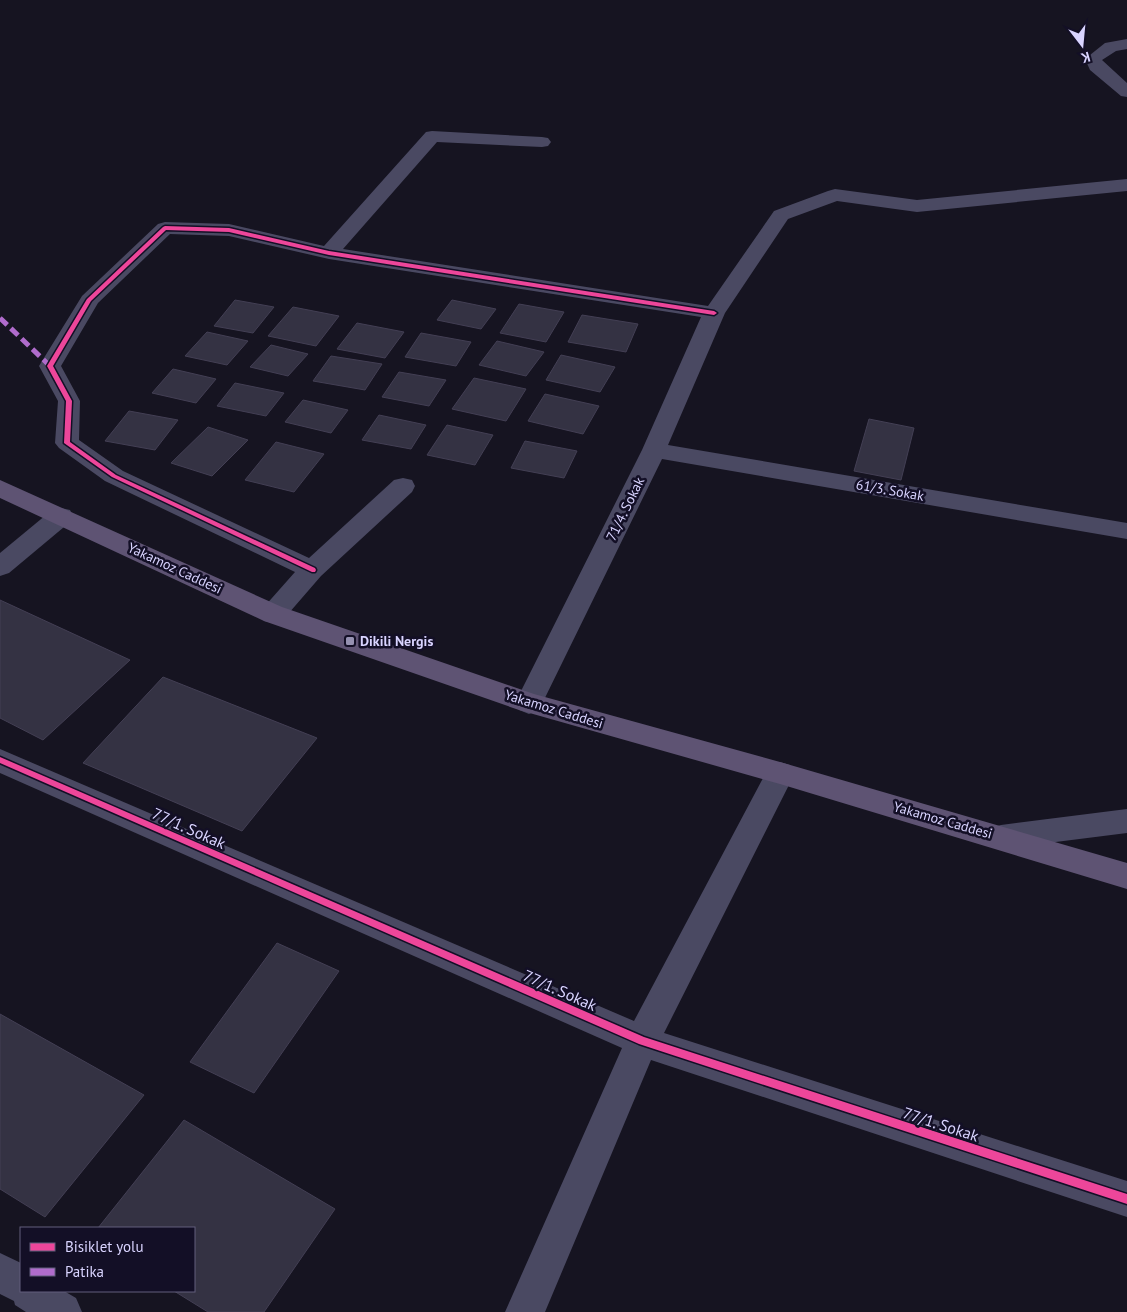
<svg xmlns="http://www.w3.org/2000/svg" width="1127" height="1312" font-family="'PT Sans',sans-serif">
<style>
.building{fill:#343243;stroke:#433f54}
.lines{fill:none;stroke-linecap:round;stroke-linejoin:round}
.minor{fill:#4a4962;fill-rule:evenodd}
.major{fill:#5e5373;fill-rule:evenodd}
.quiet{stroke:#b06ccc;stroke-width:5;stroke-dasharray:10 5;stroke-linecap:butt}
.cycleway-casing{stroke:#130f26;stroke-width:3}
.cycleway{fill:#ed469a;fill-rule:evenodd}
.poi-dot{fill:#9591b1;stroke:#130f26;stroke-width:2}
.labels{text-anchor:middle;stroke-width:5;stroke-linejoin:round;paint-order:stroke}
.street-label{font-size:14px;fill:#d9d4ff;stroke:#130f26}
.poi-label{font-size:14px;font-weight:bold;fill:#d9d4ff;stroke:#130f26;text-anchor:start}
.near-street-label{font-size:16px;fill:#d9d4ff;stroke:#130f26}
</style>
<rect width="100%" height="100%" fill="#161421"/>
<g class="building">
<path d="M235 300 274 307 253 333 214 326Z"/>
<path d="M452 300 496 309 481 329 437 320Z"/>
<path d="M519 304 564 312 546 342 500 333Z"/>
<path d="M293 307 339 316 316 346 268 336Z"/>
<path d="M582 315 638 324 626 352 568 342Z"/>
<path d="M357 323 404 332 385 358 337 349Z"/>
<path d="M207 332 248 341 227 365 185 356Z"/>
<path d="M421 333 471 342 456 366 405 357Z"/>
<path d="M497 341 544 352 526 376 479 365Z"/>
<path d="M271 345 308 354 288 376 250 367Z"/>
<path d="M561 355 615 367 600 392 546 380Z"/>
<path d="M331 356 382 364 365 390 313 381Z"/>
<path d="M173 369 216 379 196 403 152 393Z"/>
<path d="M399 372 446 380 429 406 382 397Z"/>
<path d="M474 378 526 389 506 421 452 409Z"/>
<path d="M235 383 284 393 266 416 217 406Z"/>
<path d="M545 394 599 406 583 434 528 421Z"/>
<path d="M303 400 348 410 331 433 285 422Z"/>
<path d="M129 411 178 420 155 450 105 441Z"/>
<path d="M379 415 426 425 411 449 362 440Z"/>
<path d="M869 419 914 428 901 480 854 471Z"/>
<path d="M447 425 493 435 475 465 427 455Z"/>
<path d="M208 427 248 440 212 476 171 463Z"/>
<path d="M525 441 577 451 564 478 511 468Z"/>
<path d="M276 442 324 454 294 492 245 480Z"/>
<path d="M0 600 130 660 43 740 0 718Z"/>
<path d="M163 677 317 738 242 831 83 763Z"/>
<path d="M277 943 339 971 254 1093 190 1062Z"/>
<path d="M0 1014 144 1095 45 1217 0 1189Z"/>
<path d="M184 1120 335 1209 264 1312H208L174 1291H194V1228H98Z"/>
</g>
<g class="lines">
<g class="minor">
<path d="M1127 39V49L1116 51 1102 60 1127 83V97L1121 96 1090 70 1085 59 1105 43Z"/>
<path d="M432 131 542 137 548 138 551 142 548 146 542 147 437 142 343 249 708 306 774 211 828 191 835 189 917 200 1127 179V191L917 212 837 201 788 219 725 313 668 445 1127 523V539L662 459 539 710 529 714 519 710 515 703 642 450 701 317 329 259 229 236 170 234 98 303 61 366 80 401 79 440 123 471 309 558 394 480 403 478 412 480 415 486 412 492 321 576 282 621 273 623 264 621 260 614 264 607 295 572 105 481 59 448 55 443 58 401 39 366 82 296 158 224 165 222 229 224 324 246 426 132Z"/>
<path d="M61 508 70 510 73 516 70 522 9 573 0 576V553L52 510Z"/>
<path d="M0 749 634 1021 770 765 780 762 790 765 795 773 664 1033 1127 1181V1217L651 1060 545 1312H505L622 1048 0 773Z"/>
<path d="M1127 809V833L1001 849 990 846 986 837 990 828 1001 825Z"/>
<path d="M0 1253 21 1263V1291H64L76 1298 82 1312H26L15 1305 14 1301 0 1294Z"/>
</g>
<path class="major" d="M0 480 282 607 534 694 780 762 1127 863V889L780 784 519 710 264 621 0 498Z"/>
<path class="quiet" d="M0 318 50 366"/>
<defs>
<g id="cycleway">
<path d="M165 226 229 228 329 251 714 311 717 313 714 315 329 255 229 232 166 230 91 301 53 366 72 401 70 442 116 475 315 568 316 570 315 572H312L112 477 64 443 66 401 47 366 87 299 163 227Z"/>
<path d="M0 757 644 1037 1127 1194V1204L639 1044 0 763Z"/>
</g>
</defs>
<use href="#cycleway" class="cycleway-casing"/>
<use href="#cycleway" class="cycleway"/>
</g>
<rect class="poi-dot" x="345" y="636" width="10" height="10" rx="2.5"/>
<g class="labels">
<g class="street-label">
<text transform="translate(890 490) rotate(10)" y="5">61/3. Sokak</text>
<text transform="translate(625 509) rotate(-64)" y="5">71/4. Sokak</text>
<text transform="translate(175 568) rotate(25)" y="5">Yakamoz Caddesi</text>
<text transform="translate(554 709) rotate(17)" y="5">Yakamoz Caddesi</text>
<text transform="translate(943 820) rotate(16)" y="5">Yakamoz Caddesi</text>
</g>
<g class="poi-label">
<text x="360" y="646">Dikili Nergis</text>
</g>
<g class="near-street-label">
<text transform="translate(189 828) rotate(24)" y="6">77/1. Sokak</text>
<text transform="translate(560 990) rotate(24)" y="6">77/1. Sokak</text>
<text transform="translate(941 1124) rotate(18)" y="6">77/1. Sokak</text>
</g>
</g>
<rect x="20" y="1227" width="175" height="65" fill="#130f26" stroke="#625e7d"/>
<rect x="30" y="1243" width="25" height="8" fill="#ed469a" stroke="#625e7d"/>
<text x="65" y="1252" font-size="15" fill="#d9d4ff">Bisiklet yolu</text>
<rect x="30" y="1268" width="25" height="8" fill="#b06ccc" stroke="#625e7d"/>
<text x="65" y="1277" font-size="15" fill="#d9d4ff">Patika</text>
<g transform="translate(1082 45) rotate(164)" stroke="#130f26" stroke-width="4" paint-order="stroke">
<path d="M0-4L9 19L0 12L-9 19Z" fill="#d9d4ff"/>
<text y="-8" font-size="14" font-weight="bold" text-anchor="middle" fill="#d9d4ff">K</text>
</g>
</svg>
